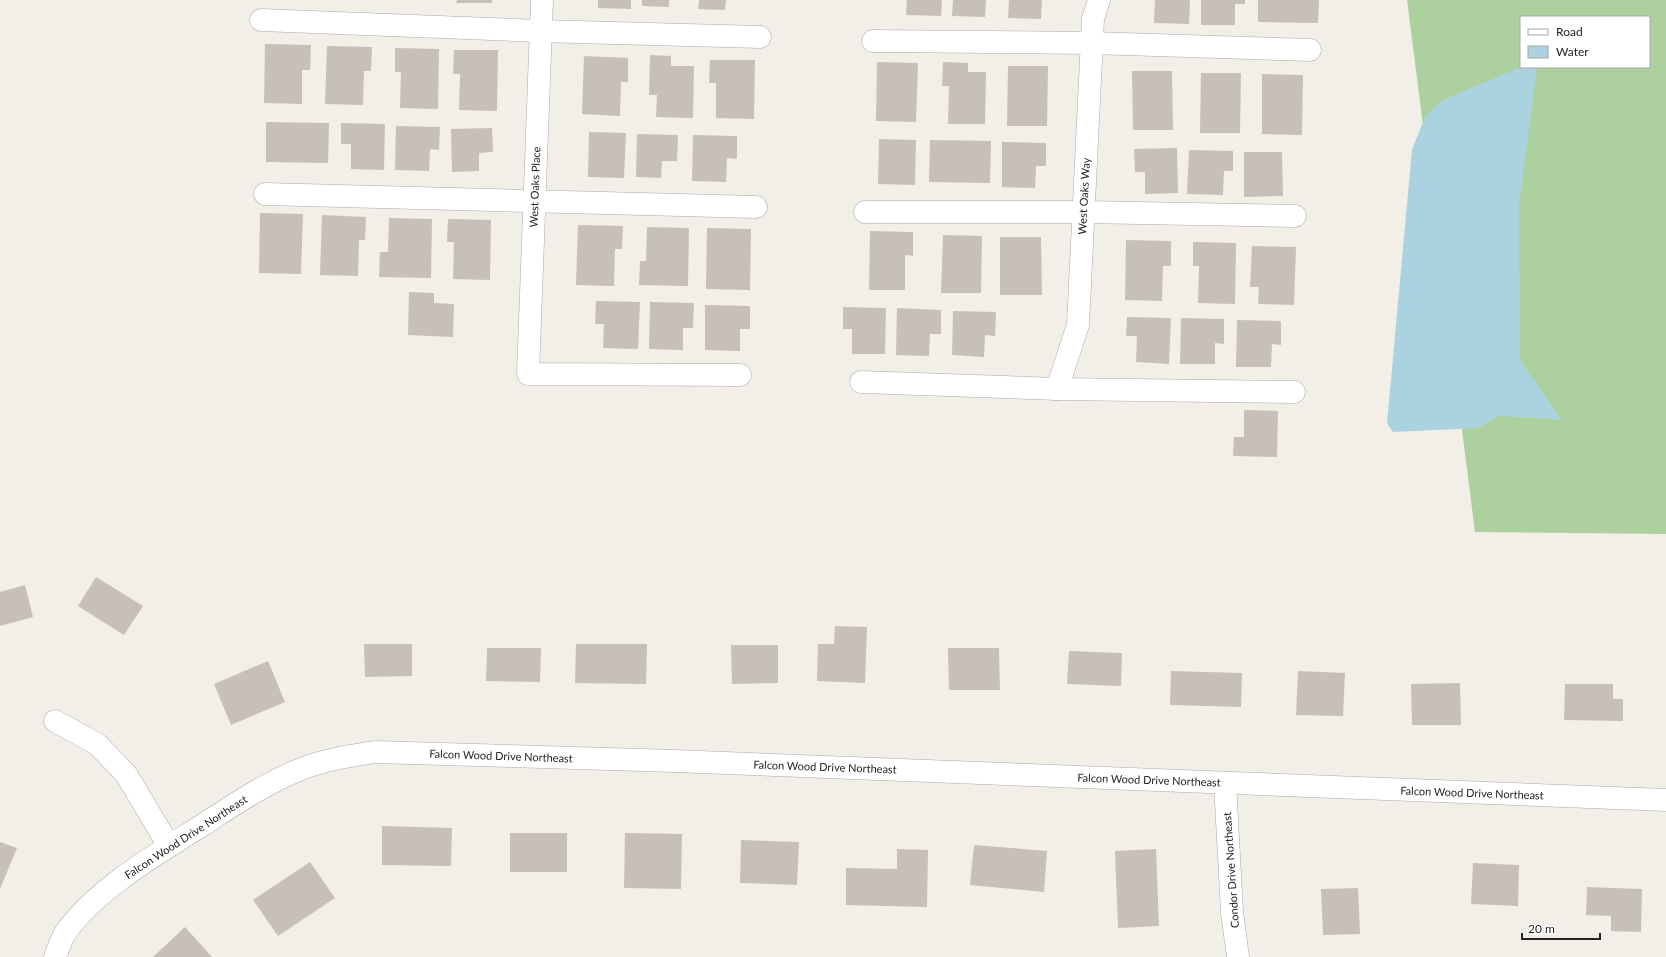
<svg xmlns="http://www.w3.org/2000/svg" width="1666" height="957" font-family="Lato,sans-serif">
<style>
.forest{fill:#add19e;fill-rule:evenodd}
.water{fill:#aad3df}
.building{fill:#c7bfb8}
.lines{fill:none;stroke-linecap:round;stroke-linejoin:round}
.minor-casing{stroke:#a9a9a9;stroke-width:23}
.minor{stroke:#fff;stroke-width:22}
.labels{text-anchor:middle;stroke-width:3.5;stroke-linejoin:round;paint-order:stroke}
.street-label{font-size:11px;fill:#222;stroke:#fff}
</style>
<rect width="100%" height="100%" fill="#f2efe9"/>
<path class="forest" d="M1407 0H1666V534L1475 532ZM1521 17H1649V67H1521Z"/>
<path class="water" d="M1521 67H1537L1519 206 1520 360 1561 420 1499 416 1478 428 1393 432 1387 423 1412 150 1425 117 1443 100Z"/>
<g class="building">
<path d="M457 0H492V3H456Z"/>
<path d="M598 0H631V9L598 8Z"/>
<path d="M642 0H669V7L642 6Z"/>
<path d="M699 0H726L725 10 698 9Z"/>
<path d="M907 0H942L941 16 906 15Z"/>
<path d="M953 0H986L985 17 952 16Z"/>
<path d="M1009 0H1042L1041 19 1008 18Z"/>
<path d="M1155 0H1190L1189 24 1154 23Z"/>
<path d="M1201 0H1245V4H1235V25H1201Z"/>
<path d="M1258 0H1319L1318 23 1258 22Z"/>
<path d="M265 44 311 45 310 70H302V104L264 103Z"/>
<path d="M327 46 372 47 371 71H364L363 105 325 104Z"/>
<path d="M395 48 439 49 438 109 400 108 401 72H395Z"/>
<path d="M454 50H498L497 111 459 110 460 74H453Z"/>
<path d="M650 55 671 56V66H694L693 118 656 117 657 95H649Z"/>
<path d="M584 56 628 58V82H621L620 116 582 114Z"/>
<path d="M710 60H755L754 119 716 118V83H709Z"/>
<path d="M877 62 918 63 916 122 876 121Z"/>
<path d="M943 62 968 63V72H986L985 124H948L949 86H942Z"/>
<path d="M1008 66H1048L1047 126H1007Z"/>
<path d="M1132 71H1172L1173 130H1133Z"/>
<path d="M1201 73H1241L1240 133H1200Z"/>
<path d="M1262 74 1303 75 1302 135 1262 134Z"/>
<path d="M266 122 329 123 328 163 266 162Z"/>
<path d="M341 123 385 124 384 170 351 169V144H341Z"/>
<path d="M396 126 440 127 439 150 430 149 429 171 395 170Z"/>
<path d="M492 128 493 152 479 153V171L452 172 451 129Z"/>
<path d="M589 132 626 133 624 178 588 177Z"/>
<path d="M637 134 678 135 677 161H662L661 178 636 177Z"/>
<path d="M693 135 737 136V159L727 158 726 182 692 181Z"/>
<path d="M879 139 916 140 915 185 878 184Z"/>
<path d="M930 140 991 141 990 183 929 182Z"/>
<path d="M1002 142 1046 143V166H1036L1035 188 1002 187Z"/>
<path d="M1177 148 1178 193 1145 194V172H1135L1134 149Z"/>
<path d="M1189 150 1233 151V171H1224L1223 195 1187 194Z"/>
<path d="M1244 152H1282L1283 196 1244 197Z"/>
<path d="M260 213 303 214 301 274 259 273Z"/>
<path d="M322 215 366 217 365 240H359L358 276 320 275Z"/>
<path d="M389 218 432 219 431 278 379 277 380 252H388Z"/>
<path d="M448 219 491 220 490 280 453 279 454 242H447Z"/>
<path d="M578 225 623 226 622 249H615L614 286 576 285Z"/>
<path d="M647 227 689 228 688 286 639 285 640 261H646Z"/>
<path d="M707 228 751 229 750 290 706 289Z"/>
<path d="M870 231 913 232V256L905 255V290H869Z"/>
<path d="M943 235 982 236 981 293H941Z"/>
<path d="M1000 237H1041L1042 295H1000Z"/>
<path d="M1126 240 1171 241V266H1163L1162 301 1125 300Z"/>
<path d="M1193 242 1236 243 1235 304 1198 303 1199 266H1193Z"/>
<path d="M1252 246 1296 247 1294 305 1258 304 1259 287H1250Z"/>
<path d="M409 292 434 293V303L454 304 453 337 408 335Z"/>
<path d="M596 301 640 302 638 349 603 348 604 324H595Z"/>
<path d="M650 302 694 303 693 328H683V350L649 349Z"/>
<path d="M705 305 750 306V329H740V351L705 350Z"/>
<path d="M843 307 886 308 885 354H852V329H843Z"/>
<path d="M897 308 941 310V334H930L929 356 896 355Z"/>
<path d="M953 311 996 312 995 336 985 335 984 357 952 355Z"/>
<path d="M1127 317 1171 318 1169 364 1136 362 1137 336H1126Z"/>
<path d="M1181 318 1224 319V344L1215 343V364H1180Z"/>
<path d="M1237 320 1281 321V345L1272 344 1271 367H1236Z"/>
<path d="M1244 410 1278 411 1277 457 1233 456 1234 437H1244Z"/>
<path d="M96 577 143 606 124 635 78 606Z"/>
<path d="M25 585 33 617 0 626V592Z"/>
<path d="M835 626 867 627 865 683 817 681 818 644H834Z"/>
<path d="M364 644H412V676L365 677Z"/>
<path d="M576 644H647L646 684 575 683Z"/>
<path d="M731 645H778V683L732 684Z"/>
<path d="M487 648H541L540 682 486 681Z"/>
<path d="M948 648H999L1000 690H949Z"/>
<path d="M1069 651 1122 653 1121 686 1067 684Z"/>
<path d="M268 661 285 702 231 725 214 684Z"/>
<path d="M1171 671 1242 673 1241 707 1170 705Z"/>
<path d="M1298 671 1345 673 1343 716 1296 715Z"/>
<path d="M1460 683 1461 725H1412L1411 684Z"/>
<path d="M1565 684H1613V699H1623V721L1564 720Z"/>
<path d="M382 826 452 828 451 866 382 865Z"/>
<rect x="510" y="833" width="57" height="39"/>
<path d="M625 833 682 834 681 889 624 888Z"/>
<path d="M741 840 799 842 797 885 740 883Z"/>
<path d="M0 842 17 848 0 889Z"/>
<path d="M974 845 1047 851 1044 892 970 885Z"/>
<path d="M897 849 928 850 927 907 846 905V868L897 869Z"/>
<path d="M1156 849 1159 926 1118 928 1115 851Z"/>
<path d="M310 862 335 898 278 936 253 900Z"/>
<path d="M1473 863 1519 865 1518 906 1471 904Z"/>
<path d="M1587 887 1642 889 1641 932 1611 931V916L1586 915Z"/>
<path d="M1358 888 1360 934 1323 935 1321 889Z"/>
<path d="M185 927 212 957H153Z"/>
</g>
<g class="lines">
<defs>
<g id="minor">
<path d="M542 0 528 374 740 375"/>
<path d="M261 20 540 31 760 37"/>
<path d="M873 41 1092 43 1310 50"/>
<path d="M265 194 756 207"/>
<path d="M865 212H1084L1295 216"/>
<path d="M861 382 1057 389 1294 392"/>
<path d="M1057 389 1078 325 1093 19 1099 0"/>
<path d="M55 721 97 744 126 774 169 846"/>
<path d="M1225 783 1232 912 1238 957"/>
<path d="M55 957C58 949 61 939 66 932 96 889 157 854 201 826 235 804 267 782 304 768 328 759 351 756 375 752L675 761 1666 800"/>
</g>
</defs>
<use href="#minor" class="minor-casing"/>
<use href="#minor" class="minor"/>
</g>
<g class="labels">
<g class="street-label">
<text transform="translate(535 187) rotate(-88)" y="4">West Oaks Place</text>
<text transform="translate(1084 196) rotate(-87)" y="4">West Oaks Way</text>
<text transform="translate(501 756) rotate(2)" y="4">Falcon Wood Drive Northeast</text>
<text transform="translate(825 767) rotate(2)" y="4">Falcon Wood Drive Northeast</text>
<text transform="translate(1149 780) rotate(2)" y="4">Falcon Wood Drive Northeast</text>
<text transform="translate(1472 793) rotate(2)" y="4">Falcon Wood Drive Northeast</text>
<text transform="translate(186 837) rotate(-33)" y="4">Falcon Wood Drive Northeast</text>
<text transform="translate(1231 870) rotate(-94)" y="4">Condor Drive Northeast</text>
</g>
</g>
<rect x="1520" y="16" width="130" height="52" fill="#ffffff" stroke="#a7a7a7"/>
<rect x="1528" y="29" width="20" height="6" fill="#ffffff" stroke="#a7a7a7"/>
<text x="1556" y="36" font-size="12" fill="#222222">Road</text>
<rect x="1528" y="46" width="20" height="12" fill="#aad3df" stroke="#a7a7a7"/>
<text x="1556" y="56" font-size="12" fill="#222222">Water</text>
<path d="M1522 933v6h78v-6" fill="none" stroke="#222222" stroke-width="2"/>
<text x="1528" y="933" font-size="12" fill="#222222" stroke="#ffffff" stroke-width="3" paint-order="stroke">20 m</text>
</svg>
